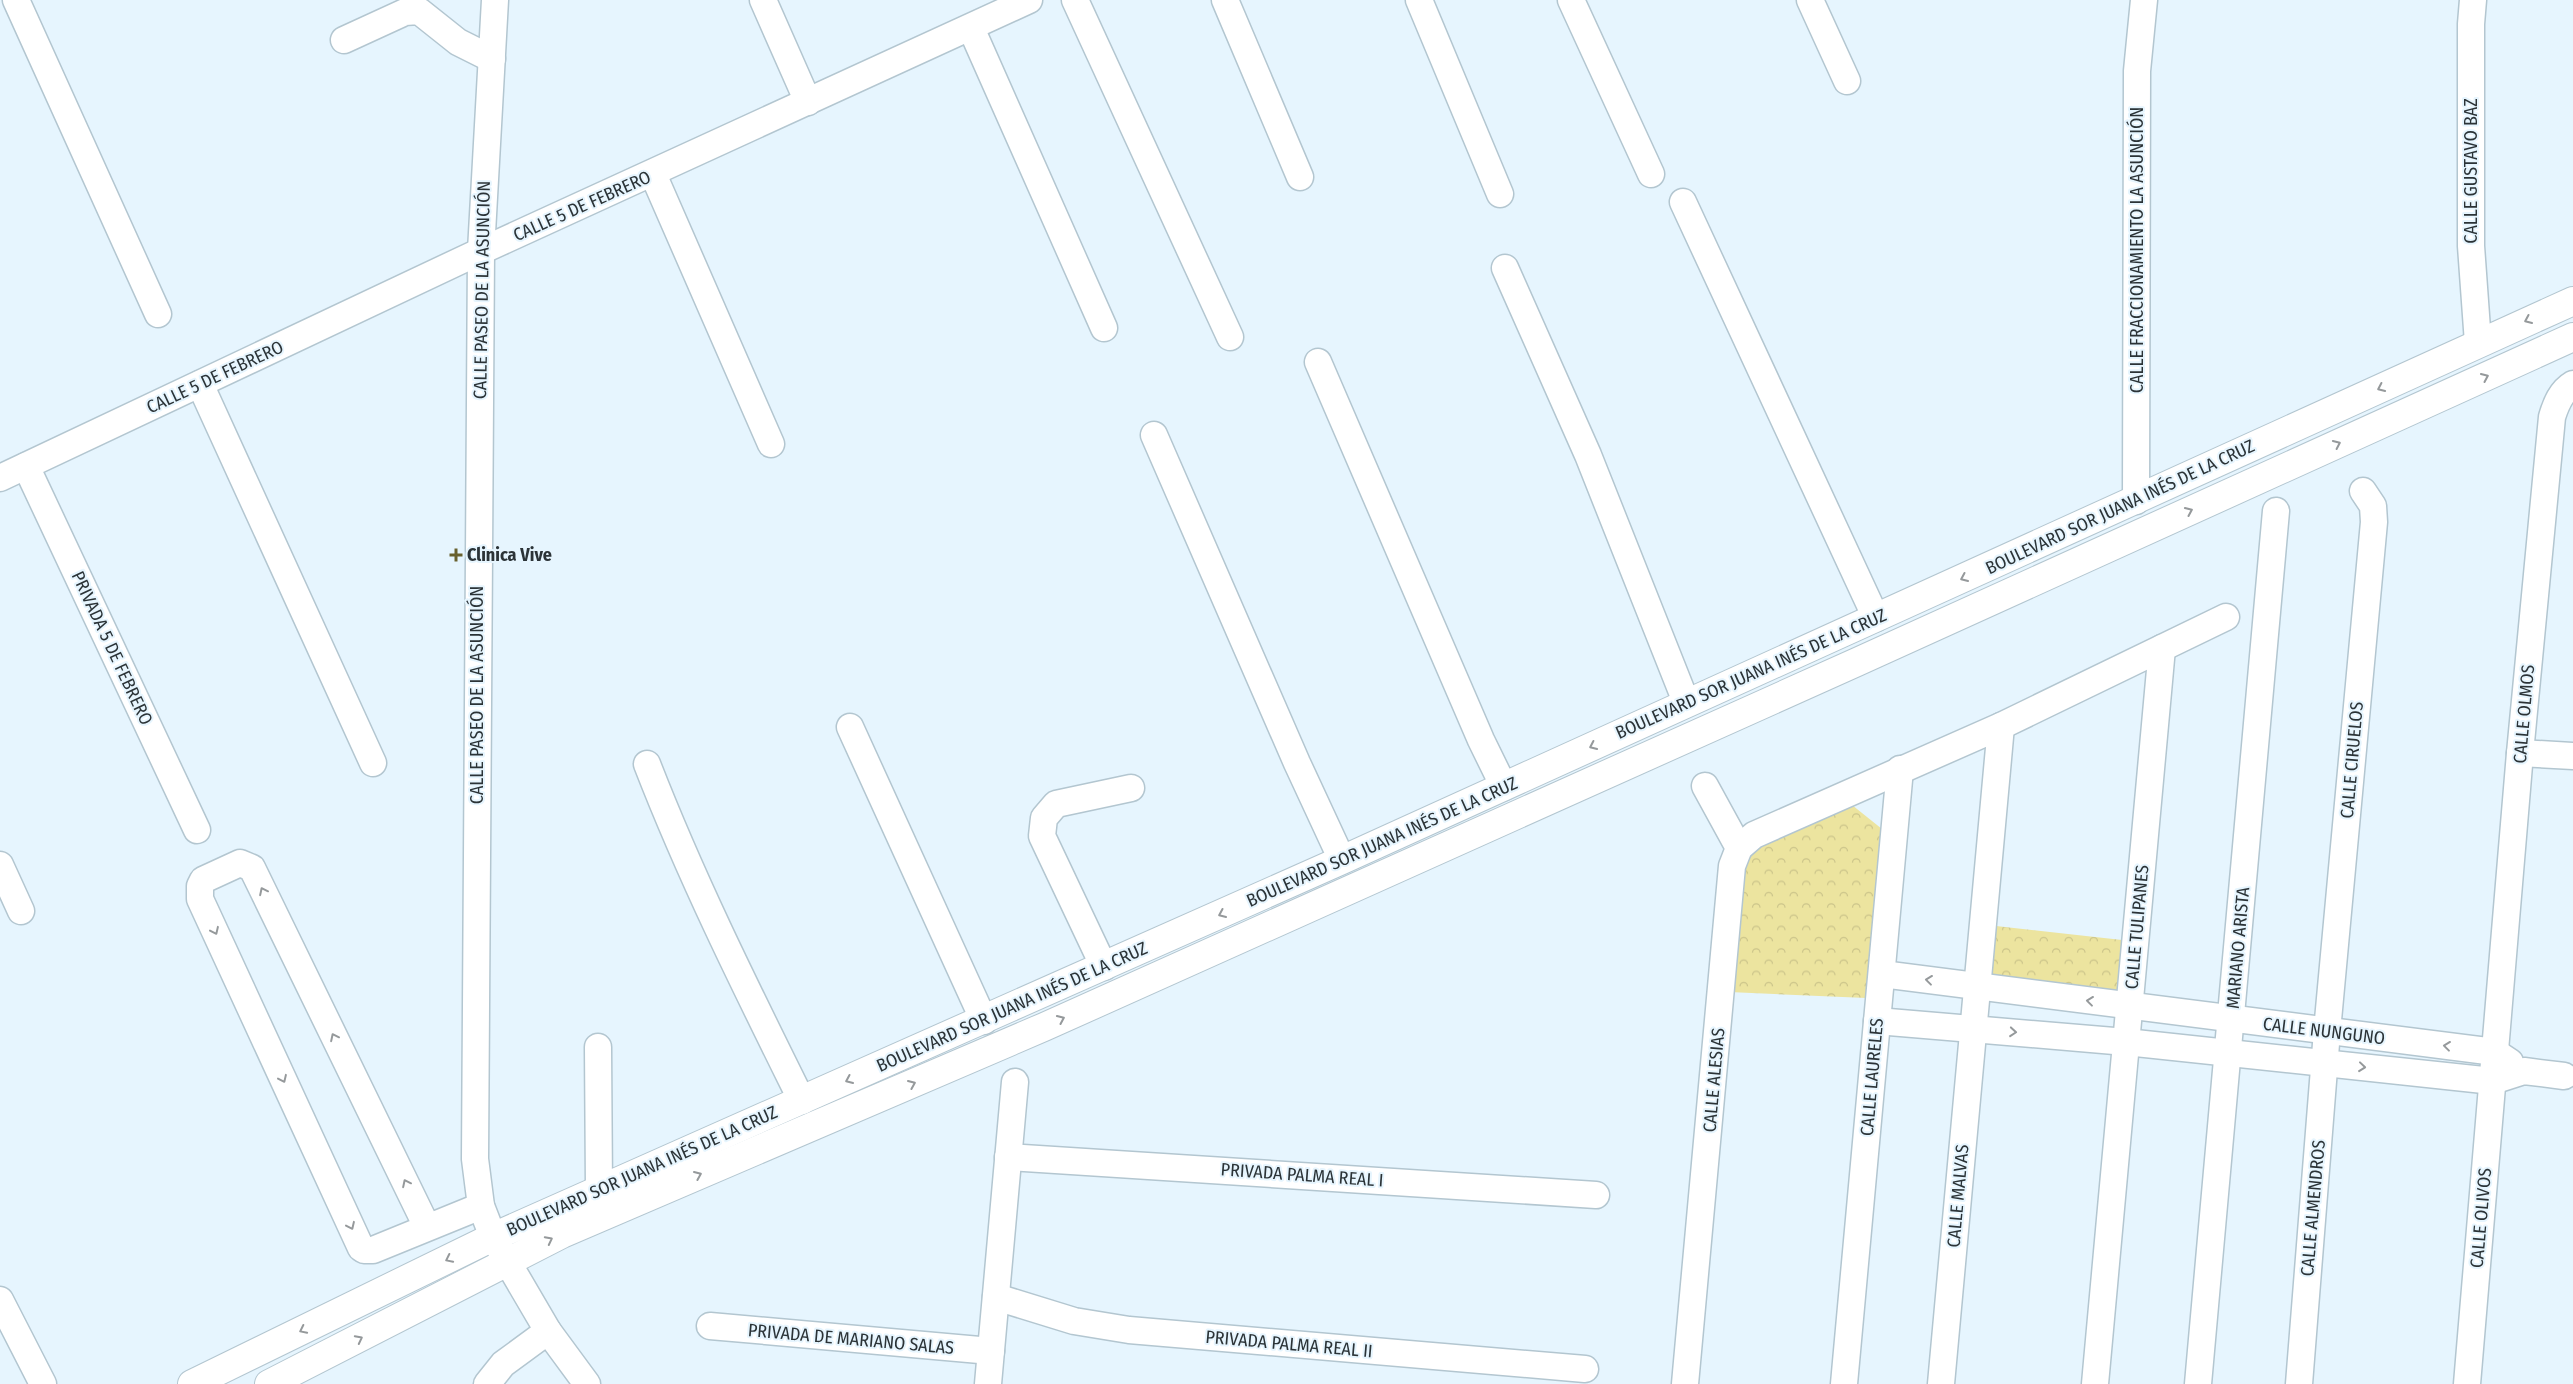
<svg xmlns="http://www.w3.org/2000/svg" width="2573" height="1384" font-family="'Fira Sans Condensed',sans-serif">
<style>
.forest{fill:url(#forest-crowns)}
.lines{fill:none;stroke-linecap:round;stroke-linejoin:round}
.minor-casing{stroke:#b3c6d0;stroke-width:29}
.major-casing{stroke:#b3c6d0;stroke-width:30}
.minor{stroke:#fff;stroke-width:26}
.major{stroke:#fff;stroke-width:28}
.oneway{stroke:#95999b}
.poi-dot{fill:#68612e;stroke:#e6f5fe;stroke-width:2}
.labels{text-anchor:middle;stroke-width:4;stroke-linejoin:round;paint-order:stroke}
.street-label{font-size:18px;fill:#2b3337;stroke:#e6f5fe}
.poi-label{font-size:18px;font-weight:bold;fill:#2b3337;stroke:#e6f5fe;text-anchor:start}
</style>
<defs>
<pattern id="forest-crowns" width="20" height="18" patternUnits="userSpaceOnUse" patternTransform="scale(1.25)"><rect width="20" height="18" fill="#ece49f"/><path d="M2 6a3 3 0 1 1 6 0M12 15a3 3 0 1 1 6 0" fill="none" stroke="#cbc48a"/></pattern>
</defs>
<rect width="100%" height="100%" fill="#e6f5fe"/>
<g class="forest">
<path d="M1852 805 1882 829 1866 998 1729 992 1741 856Z"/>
<path d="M1996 926 2131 941 2125 999 1989 984Z"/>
</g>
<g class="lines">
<defs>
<g id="minor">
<path d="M16 0 158 314"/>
<path d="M495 0 481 251 475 1159 481 1206 493 1237 548 1331 587 1384"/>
<path d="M763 0 808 102"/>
<path d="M1075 0 1230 337"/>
<path d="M1225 0 1300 177"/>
<path d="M1419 0 1500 194"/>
<path d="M1571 0 1651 174"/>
<path d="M1810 0 1847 81"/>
<path d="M2473 0 2471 24V246L2478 343"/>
<path d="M971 28 1104 328"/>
<path d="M344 40 405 12 419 11 458 42 492 59"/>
<path d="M653 174 771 444"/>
<path d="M1683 202 1876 618"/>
<path d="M1505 268 1588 455 1686 702"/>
<path d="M1318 362 1481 740 1504 787"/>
<path d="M200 384 373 763"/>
<path d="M1154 435 1297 763 1342 860"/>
<path d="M26 466 197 830"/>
<path d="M0 478 481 251 1029 0"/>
<path d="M2136 501 2137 71 2144 0"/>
<path d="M850 727 984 1021"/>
<path d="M2520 753 2573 756"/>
<path d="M647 764C692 880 747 990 802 1101"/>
<path d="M1739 848 1754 835 2001 726 2226 617"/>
<path d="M0 865 21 911"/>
<path d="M1104 967 1042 836 1044 818 1056 804 1131 788"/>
<path d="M1882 974 2495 1052 2510 1062"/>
<path d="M1877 1021 2126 1042 2493 1081 2524 1071 2564 1076"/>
<path d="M598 1047 599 1191"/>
<path d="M1008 1157 1596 1195"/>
<path d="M427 1227 252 868 240 863 203 880 200 886V899L361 1248 364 1250H373L481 1206"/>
<path d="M996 1297 1074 1321 1129 1330 1585 1369"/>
<path d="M0 1300 43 1384"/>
<path d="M710 1326 991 1351"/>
<path d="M487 1384 503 1364 548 1331"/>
<path d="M988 1384 1015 1082"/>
<path d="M1685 1384 1732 866 1739 848 1705 786"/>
<path d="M1844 1384 1900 769"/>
<path d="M1941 1384 2001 726"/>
<path d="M2095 1384 2162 648"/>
<path d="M2198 1384 2276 511"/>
<path d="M2299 1384 2327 1031 2374 522 2373 506 2363 491"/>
<path d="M2467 1384 2520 753 2552 417C2556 404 2561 391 2573 384"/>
</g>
<g id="major">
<path d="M192 1384 493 1237 1342 860 2573 301"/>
<path d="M269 1384 562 1234 1044 1027 1857 662 2573 337"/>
</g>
</defs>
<use href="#minor" class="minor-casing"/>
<use href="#major" class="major-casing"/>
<use href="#minor" class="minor"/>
<use href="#major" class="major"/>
</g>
<defs><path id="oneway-chevron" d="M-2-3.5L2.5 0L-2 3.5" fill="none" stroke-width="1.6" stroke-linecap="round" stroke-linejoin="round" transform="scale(1.25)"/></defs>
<g class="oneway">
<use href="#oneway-chevron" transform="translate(2528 320) rotate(156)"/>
<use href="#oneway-chevron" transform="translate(2485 377) rotate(-24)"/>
<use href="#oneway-chevron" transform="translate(2381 388) rotate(155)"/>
<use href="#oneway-chevron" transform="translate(2337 444) rotate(-25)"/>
<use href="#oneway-chevron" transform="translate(2189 511) rotate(-24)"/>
<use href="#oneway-chevron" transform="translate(1964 578) rotate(156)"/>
<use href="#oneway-chevron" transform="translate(1593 746) rotate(155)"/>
<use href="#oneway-chevron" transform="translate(263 891) rotate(-116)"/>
<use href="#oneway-chevron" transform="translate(1222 914) rotate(156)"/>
<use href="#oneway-chevron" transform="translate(215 931) rotate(65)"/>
<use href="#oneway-chevron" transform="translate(1929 980) rotate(-173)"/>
<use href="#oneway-chevron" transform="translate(2090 1001) rotate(-173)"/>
<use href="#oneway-chevron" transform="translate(1061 1019) rotate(-24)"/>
<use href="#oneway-chevron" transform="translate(2013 1032) rotate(5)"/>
<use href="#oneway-chevron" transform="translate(334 1037) rotate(-116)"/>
<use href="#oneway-chevron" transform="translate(2447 1046) rotate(-173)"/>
<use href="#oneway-chevron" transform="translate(2362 1067) rotate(6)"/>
<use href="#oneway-chevron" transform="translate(283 1079) rotate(65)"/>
<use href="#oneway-chevron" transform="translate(849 1080) rotate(156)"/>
<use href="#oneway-chevron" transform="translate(912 1084) rotate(-23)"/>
<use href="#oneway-chevron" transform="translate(698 1175) rotate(-23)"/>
<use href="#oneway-chevron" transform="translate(406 1183) rotate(-116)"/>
<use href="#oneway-chevron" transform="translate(351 1226) rotate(65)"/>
<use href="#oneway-chevron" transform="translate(549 1240) rotate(-27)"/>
<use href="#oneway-chevron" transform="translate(449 1259) rotate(154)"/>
<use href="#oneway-chevron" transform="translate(303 1330) rotate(154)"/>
<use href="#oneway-chevron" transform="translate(359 1339) rotate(-27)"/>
</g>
<path class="poi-dot" d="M453.5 547.5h5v5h5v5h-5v5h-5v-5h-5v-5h5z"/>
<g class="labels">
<g class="street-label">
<text transform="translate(2471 171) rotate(-90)" y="6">CALLE GUSTAVO BAZ</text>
<text transform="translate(582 206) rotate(-24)" y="6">CALLE 5 DE FEBRERO</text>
<text transform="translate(2137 250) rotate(-90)" y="6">CALLE FRACCIONAMIENTO LA ASUNCIÓN</text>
<text transform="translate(482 290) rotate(-89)" y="6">CALLE PASEO DE LA ASUNCIÓN</text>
<text transform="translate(215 377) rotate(-25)" y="6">CALLE 5 DE FEBRERO</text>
<text transform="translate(2120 507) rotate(-25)" y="6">BOULEVARD SOR JUANA INÉS DE LA CRUZ</text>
<text transform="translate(112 648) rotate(65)" y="6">PRIVADA 5 DE FEBRERO</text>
<text transform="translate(1751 674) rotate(-24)" y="6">BOULEVARD SOR JUANA INÉS DE LA CRUZ</text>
<text transform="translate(477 695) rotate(-90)" y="6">CALLE PASEO DE LA ASUNCIÓN</text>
<text transform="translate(2524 714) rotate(-85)" y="6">CALLE OLMOS</text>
<text transform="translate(2352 760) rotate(-85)" y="6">CALLE CIRUELOS</text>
<text transform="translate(1382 842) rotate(-24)" y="6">BOULEVARD SOR JUANA INÉS DE LA CRUZ</text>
<text transform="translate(2137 927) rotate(-85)" y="6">CALLE TULIPANES</text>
<text transform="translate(2238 948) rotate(-85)" y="6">MARIANO ARISTA</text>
<text transform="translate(1012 1007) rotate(-24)" y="6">BOULEVARD SOR JUANA INÉS DE LA CRUZ</text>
<text transform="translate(2324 1031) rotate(7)" y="6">CALLE NUNGUNO</text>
<text transform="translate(1872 1077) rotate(-85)" y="6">CALLE LAURELES</text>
<text transform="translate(1714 1080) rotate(-85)" y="6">CALLE ALESIAS</text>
<text transform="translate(642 1171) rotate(-24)" y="6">BOULEVARD SOR JUANA INÉS DE LA CRUZ</text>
<text transform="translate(1302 1175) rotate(4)" y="6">PRIVADA PALMA REAL I</text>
<text transform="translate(1958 1196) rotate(-85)" y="6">CALLE MALVAS</text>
<text transform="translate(2313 1208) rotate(-85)" y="6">CALLE ALMENDROS</text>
<text transform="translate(2481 1218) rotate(-85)" y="6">CALLE OLIVOS</text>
<text transform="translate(851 1339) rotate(5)" y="6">PRIVADA DE MARIANO SALAS</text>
<text transform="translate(1289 1344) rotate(5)" y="6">PRIVADA PALMA REAL II</text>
</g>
<g class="poi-label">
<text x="467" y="561">Clinica Vive</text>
</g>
</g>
</svg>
